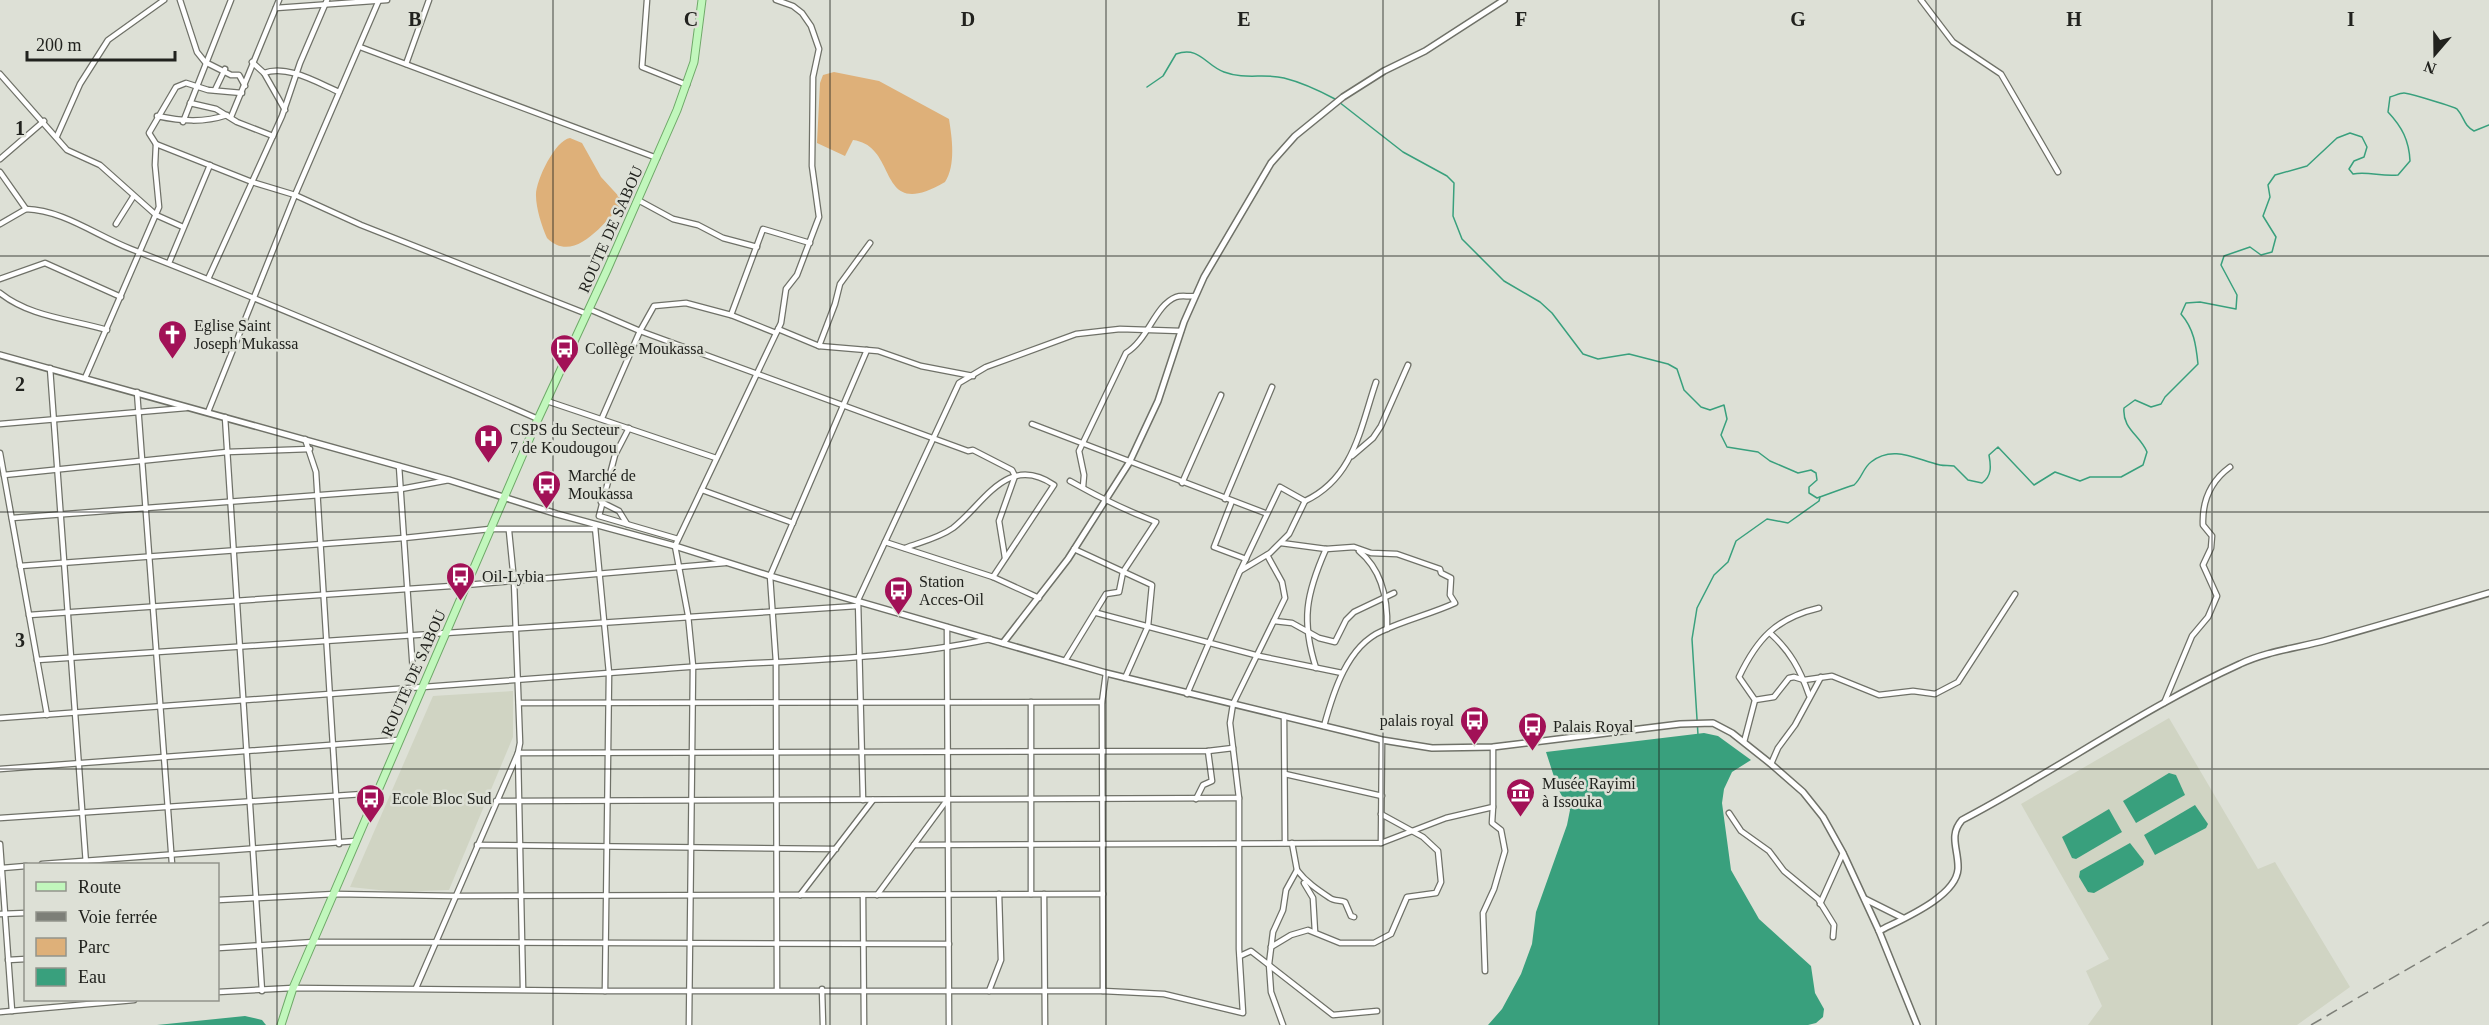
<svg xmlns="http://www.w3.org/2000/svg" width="2489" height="1025" font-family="Georgia,serif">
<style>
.built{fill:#d0d4c3}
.green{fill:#deb079}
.water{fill:#39a07d}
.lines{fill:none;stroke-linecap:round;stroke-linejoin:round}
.stream{stroke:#39a07d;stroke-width:1.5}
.minor-casing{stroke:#6f7168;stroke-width:7}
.tertiary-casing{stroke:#6f7168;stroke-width:8}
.primary-casing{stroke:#6ea968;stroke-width:9}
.minor{stroke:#fff;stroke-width:4.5}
.tertiary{stroke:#fff;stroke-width:5}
.primary{stroke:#c1f7bc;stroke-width:7}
.rail{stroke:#7d7f78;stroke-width:1.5;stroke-dasharray:12 6;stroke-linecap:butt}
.grid{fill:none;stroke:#21221e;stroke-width:1.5;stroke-opacity:0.55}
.labels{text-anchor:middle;stroke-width:5;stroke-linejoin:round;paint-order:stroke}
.street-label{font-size:16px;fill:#21221e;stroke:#dde0d6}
.poi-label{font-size:16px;fill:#21221e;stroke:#dde0d6;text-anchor:start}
.grid-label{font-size:20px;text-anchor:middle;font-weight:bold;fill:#21221e;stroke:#dde0d6;stroke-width:5;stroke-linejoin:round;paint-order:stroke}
</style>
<rect width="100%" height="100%" fill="#dde0d6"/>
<g class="built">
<path d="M513 691V737L449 890 398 892 350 887 433 696Z"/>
<path d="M2169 718 2258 869 2275 862 2350 987 2297 1025H2088L2102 1006 2086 971 2109 959 2021 804Z"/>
</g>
<g class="green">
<path d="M834 72 879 81 949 119C952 138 956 165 945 182 875 223 900 146 853 140L845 156 817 143 820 83 823 75Z"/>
<path d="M570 138 582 143 601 177 624 202C606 220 575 266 547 238 542 227 536 208 536 196 535 182 555 140 570 138Z"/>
</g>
<g class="water">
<path d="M1704 733 1718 736 1751 760 1732 772 1724 789 1722 803 1731 870 1759 919 1811 966 1815 993 1824 1009 1823 1017 1816 1023 1808 1025H1488L1502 1009 1521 974 1532 944 1536 912 1567 825 1570 810 1558 789 1546 752Z"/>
<path d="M2169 773 2176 775 2185 795 2136 823 2123 801Z"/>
<path d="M2195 805 2208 824 2206 828 2155 855 2144 835Z"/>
<path d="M2109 809 2122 832 2076 859 2072 858 2062 837Z"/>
<path d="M2130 843 2144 861 2143 865 2094 893 2088 892 2079 877 2080 871Z"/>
<path d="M245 1016 262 1020 266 1025H157Z"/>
</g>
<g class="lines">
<g class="stream">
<path d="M1147 87 1163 76 1176 54C1200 46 1205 65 1224 72 1245 80 1264 73 1284 78 1300 82 1320 91 1335 99"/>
<path d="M1339 102 1403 152 1447 176 1454 183 1453 216 1462 239 1504 281 1540 302 1552 313 1583 354 1598 359 1629 354 1668 364 1677 369 1684 390 1701 407 1710 410 1724 405 1727 419 1721 435 1727 447 1758 452 1770 461 1798 473 1811 470 1816 473 1817 480 1809 487V493L1817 498C1829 494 1841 489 1854 485 1862 478 1863 468 1871 462 1893 444 1917 460 1940 465 1945 466 1949 465 1954 466L1968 480 1982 483C1992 476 1991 466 1989 455L1998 447 2034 485 2055 472 2080 481 2090 477H2121L2143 465 2147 452C2140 435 2122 429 2124 408L2135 400 2151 407 2161 404 2165 397 2198 364C2196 345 2194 329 2181 314L2186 303 2200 302 2236 309 2237 295 2221 265 2224 256 2250 247 2261 255 2272 252 2276 237 2263 216 2270 197 2268 185 2275 175 2307 166 2337 138 2350 133 2362 137 2367 147 2364 157 2354 161 2349 169 2353 174C2368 171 2382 177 2398 175L2410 161C2409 140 2402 127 2388 112L2390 97C2394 96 2400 93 2404 93 2408 93 2455 107 2457 109 2465 118 2463 125 2474 131L2489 125"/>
<path d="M1698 735 1692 639 1697 608 1714 575 1728 562 1736 541 1767 519 1788 523 1819 501 1820 497"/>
</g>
<defs>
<g id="minor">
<path d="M180 0 197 52 205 62 231 75H239L245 86"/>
<path d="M647 0 642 67 687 85"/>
<path d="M1921 0 1953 42 2001 74 2058 172"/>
<path d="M276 8 387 0"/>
<path d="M360 47 657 158"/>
<path d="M252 62 264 73C287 64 318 83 339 92"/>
<path d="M406 64 429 0"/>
<path d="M264 73 285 110"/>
<path d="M0 74 67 150 100 165 156 215 183 227"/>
<path d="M215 90 225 69"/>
<path d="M190 103 216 109 237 122 273 136"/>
<path d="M157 116C181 121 203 123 227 115"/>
<path d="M231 117 279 0"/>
<path d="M183 122 231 0"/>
<path d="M57 136 80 84 108 40 164 0"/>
<path d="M156 144 149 133 176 87 186 83 208 90 242 93"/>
<path d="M0 159 44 121"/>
<path d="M0 172 26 209"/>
<path d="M638 200 673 219 698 225 723 238 757 247"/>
<path d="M0 224 26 209C63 210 97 236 131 249 268 302 403 360 538 419"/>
<path d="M116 224 133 197"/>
<path d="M169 263 210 165"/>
<path d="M0 279 45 263 121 297"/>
<path d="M208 279 282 116 300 63 327 0"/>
<path d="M0 293C30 317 70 319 107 330"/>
<path d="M589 309 640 331 968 451 973 450 1012 470 1015 476 999 521 1005 558"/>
<path d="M731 315 763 229 810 243"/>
<path d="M778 329 819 346 878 351 921 366 973 376"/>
<path d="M819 346 835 304 840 284 870 243"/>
<path d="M50 368 86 864"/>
<path d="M85 378 159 207 155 165 156 144 252 182 295 195 361 225 587 314"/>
<path d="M137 392 172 864"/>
<path d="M547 401 716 458"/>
<path d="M208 412 295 195 379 0"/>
<path d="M225 417 262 991"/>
<path d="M602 418 640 331 654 306 686 303 731 315 776 333"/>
<path d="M0 424 186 408"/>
<path d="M1032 424 1265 513"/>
<path d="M629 428 615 455 599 516 678 539"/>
<path d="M305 439 316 472 339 844"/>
<path d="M0 453 47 715"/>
<path d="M1352 456 1373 438 1381 426 1408 365"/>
<path d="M399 466 414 687"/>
<path d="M4 475 227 452 310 449"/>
<path d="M1182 483 1221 395"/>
<path d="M1083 487 1084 475 1079 451 1126 353C1148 340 1155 305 1176 297 1181 295 1189 297 1195 296"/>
<path d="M702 490 793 523"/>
<path d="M1225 499 1272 387"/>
<path d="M1232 501 1214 547 1246 559"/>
<path d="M601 502 619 511 627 524"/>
<path d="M12 518 401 489 449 480"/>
<path d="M595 527 609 673 605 991"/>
<path d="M509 531 514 581 520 743 518 753 523 988"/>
<path d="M885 542 993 577 1039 598"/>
<path d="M1281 543 1326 549 1354 547 1371 553 1397 554 1440 569 1441 573 1451 578 1450 595 1455 603C1431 614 1405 620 1382 631 1347 646 1333 693 1324 726"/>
<path d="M905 548C921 542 939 538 953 528 984 504 1007 453 1054 485L993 577"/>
<path d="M1074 549 1152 585 1148 626 1125 678"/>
<path d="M1359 551C1382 570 1388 600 1387 629"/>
<path d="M20 566 404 538 490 529H595"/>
<path d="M1240 571 1280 487 1305 501C1354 478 1360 429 1376 382"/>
<path d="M1097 613 1259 656 1342 673"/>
<path d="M29 615 466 585 725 563"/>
<path d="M1274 621 1292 623 1319 638 1335 642 1346 620 1354 612 1394 593"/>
<path d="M947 627 949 1025"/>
<path d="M1770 633C1790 651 1800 669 1809 695"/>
<path d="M37 660 857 606"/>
<path d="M1065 661 1106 594 1119 592 1123 572 1156 522C1125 510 1098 497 1070 481"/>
<path d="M1316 668C1301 621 1306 594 1326 549"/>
<path d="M1187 694 1240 571 1270 553 1289 534 1305 501"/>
<path d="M1755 700 1774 697 1789 678 1794 677 1804 680 1832 676 1879 695 1913 691 1935 694 1958 682 2015 594"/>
<path d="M1031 702V894"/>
<path d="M519 703 1102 702"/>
<path d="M2164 703 2192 636 2208 617 2217 596 2203 565 2211 548 2212 536 2203 525C2202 501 2211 481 2230 467"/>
<path d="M1284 716 1285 843"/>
<path d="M0 718C221 702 441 686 662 669 771 660 882 662 990 639"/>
<path d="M1744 742 1755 700 1739 677C1757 639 1776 618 1819 608"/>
<path d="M1771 764 1778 748 1795 725 1821 677"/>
<path d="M0 769 398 740"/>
<path d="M1285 774 1382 796"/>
<path d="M1196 799 1203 785 1212 781 1208 751"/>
<path d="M863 800 858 600 959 383 986 367 1076 334 1120 329 1181 331"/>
<path d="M496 801 1239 798"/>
<path d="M1729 813 1741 831 1769 851 1784 871 1818 899 1834 925 1833 937"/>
<path d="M0 818 378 793"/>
<path d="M1381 843 1382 740"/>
<path d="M0 844 12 1011"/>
<path d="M477 845 836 849"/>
<path d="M914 845 1381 843 1446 818 1493 807V747"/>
<path d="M42 864 356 841"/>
<path d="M2 868 26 866"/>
<path d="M1297 870C1306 882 1318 890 1330 898 1334 901 1340 900 1345 902L1351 916 1354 917"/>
<path d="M1304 883 1313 898 1315 932"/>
<path d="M1044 894 1045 1025"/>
<path d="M800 895 873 800"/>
<path d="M863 895 864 1025"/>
<path d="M877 895 947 800"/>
<path d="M218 900 335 894 455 896 1103 894"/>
<path d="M1820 904 1843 853"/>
<path d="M0 914 26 913"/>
<path d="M1271 947 1291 935 1308 930 1340 943H1374L1391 934 1407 897 1436 893 1441 882 1438 851 1423 837 1381 814"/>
<path d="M218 948 314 942 949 944"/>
<path d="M1240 956 1251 951 1333 1015 1377 1011"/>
<path d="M8 960 26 959"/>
<path d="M1485 971 1483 913 1494 889 1505 851 1501 830 1492 823 1493 807"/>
<path d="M416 988 518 753 1208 751 1233 748"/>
<path d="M822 989 823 1025"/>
<path d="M777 990 776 662 770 576 867 350"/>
<path d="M989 991 1001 960 999 894"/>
<path d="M1103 991 1102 702 1106 673"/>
<path d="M218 992 293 988 605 991H1103L1164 994 1243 1013 1239 949V798L1230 723 1233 704 1285 598 1282 582 1267 555"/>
<path d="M0 1012 134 1000"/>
<path d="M689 1025 693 666 688 615 675 546 781 323 786 289 797 275 819 217 812 166 813 77 819 49 811 26 802 13 793 6 776 0"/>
<path d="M1283 1025 1271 992 1269 964 1273 932 1283 910 1286 890 1297 870 1292 843"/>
</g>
<g id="tertiary">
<path d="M0 355 449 480 557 514 675 546 770 576 1106 673 1382 740 1432 748 1493 747 1680 724 1713 723 1732 733 1771 764 1803 792 1823 817 1843 853 1879 931 1917 1025"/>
<path d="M1003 643 1068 559 1129 463 1158 401 1184 322 1204 277 1271 163 1295 136 1343 97 1384 71 1425 51 1504 0"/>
<path d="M1865 899 1903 918"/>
<path d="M1879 931C1902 919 1956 897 1958 869 1959 850 1948 836 1962 820 2056 771 2143 708 2240 664 2267 651 2298 648 2327 640 2381 625 2435 609 2489 593"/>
</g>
<path id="primary" d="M281 1025 293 988 538 419 607 270 677 110 694 62 702 0"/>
</defs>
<use href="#minor" class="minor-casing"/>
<use href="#tertiary" class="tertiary-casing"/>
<use href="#primary" class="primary-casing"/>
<use href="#minor" class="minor"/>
<use href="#tertiary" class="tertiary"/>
<use href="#primary" class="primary"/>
<path class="rail" d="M2311 1025 2489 922"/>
</g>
<path class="grid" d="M277 0V1025M553 0V1025M830 0V1025M1106 0V1025M1383 0V1025M1659 0V1025M1936 0V1025M2212 0V1025M0 256H2489M0 512H2489M0 769H2489"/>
<defs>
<symbol id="church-pin" viewBox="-11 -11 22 30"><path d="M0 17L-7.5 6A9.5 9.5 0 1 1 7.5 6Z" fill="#a21157" stroke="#dde0d6"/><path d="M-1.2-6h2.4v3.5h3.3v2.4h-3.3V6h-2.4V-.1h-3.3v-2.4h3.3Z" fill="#fff"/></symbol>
<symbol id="bus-pin" viewBox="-11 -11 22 30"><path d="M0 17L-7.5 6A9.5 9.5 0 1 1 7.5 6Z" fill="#a21157" stroke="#dde0d6"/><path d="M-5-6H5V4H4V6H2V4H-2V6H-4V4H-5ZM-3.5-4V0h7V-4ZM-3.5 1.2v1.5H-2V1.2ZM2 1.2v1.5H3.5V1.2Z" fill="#fff"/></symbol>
<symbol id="hospital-pin" viewBox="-11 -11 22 30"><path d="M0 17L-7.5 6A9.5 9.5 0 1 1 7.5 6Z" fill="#a21157" stroke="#dde0d6"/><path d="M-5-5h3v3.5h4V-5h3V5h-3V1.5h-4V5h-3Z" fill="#fff"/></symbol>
<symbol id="museum-pin" viewBox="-11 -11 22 30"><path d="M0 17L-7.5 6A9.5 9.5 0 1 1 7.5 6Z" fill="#a21157" stroke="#dde0d6"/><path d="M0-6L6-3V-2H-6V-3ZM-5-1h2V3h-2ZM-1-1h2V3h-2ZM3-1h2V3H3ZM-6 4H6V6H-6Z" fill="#fff"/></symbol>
</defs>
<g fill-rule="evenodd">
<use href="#church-pin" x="156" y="318" width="33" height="45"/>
<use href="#bus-pin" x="548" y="332" width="33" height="45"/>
<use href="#hospital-pin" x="472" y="422" width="33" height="45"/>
<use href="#bus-pin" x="530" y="468" width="33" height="45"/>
<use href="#bus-pin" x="444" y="560" width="33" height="45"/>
<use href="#bus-pin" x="882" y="574" width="33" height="45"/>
<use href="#bus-pin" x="1458" y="704" width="33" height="45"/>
<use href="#bus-pin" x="1516" y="710" width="33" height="45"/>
<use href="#museum-pin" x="1504" y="776" width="33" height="45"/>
<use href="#bus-pin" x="354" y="782" width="33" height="45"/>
</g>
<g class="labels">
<g class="street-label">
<text transform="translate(610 229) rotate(-66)" y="6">ROUTE DE SABOU</text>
<text transform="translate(413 673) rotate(-66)" y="6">ROUTE DE SABOU</text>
</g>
<g class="poi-label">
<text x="194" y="331">Eglise Saint<tspan x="194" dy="18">Joseph Mukassa</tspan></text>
<text x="585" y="354">Collège Moukassa</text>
<text x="510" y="435">CSPS du Secteur<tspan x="510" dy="18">7 de Koudougou</tspan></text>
<text x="568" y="481">Marché de<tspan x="568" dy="18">Moukassa</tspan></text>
<text x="482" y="582">Oil-Lybia</text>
<text x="919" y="587">Station<tspan x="919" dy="18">Acces-Oil</tspan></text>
<text x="1454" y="726" text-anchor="end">palais royal</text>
<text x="1553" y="732">Palais Royal</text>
<text x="1542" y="789">Musée Rayimi<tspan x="1542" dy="18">à Issouka</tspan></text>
<text x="392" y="804">Ecole Bloc Sud</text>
</g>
</g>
<g class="grid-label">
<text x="415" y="26">B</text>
<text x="691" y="26">C</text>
<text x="968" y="26">D</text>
<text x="1244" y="26">E</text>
<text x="1521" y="26">F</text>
<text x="1798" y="26">G</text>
<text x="2074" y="26">H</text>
<text x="2351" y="26">I</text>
<text x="20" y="135">1</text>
<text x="20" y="391">2</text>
<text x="20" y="647">3</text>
</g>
<rect x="24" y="863" width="195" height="138" fill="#dde0d6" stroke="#92948c" stroke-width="1.5"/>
<rect x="36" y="882" width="30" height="9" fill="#c1f7bc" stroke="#92948c" stroke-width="1.5"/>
<text x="78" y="893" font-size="18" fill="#21221e">Route</text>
<rect x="36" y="912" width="30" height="9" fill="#7d7f78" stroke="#92948c" stroke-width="1.5"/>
<text x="78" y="923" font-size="18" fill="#21221e">Voie ferrée</text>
<rect x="36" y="938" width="30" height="18" fill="#deb079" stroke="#92948c" stroke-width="1.5"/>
<text x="78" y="953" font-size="18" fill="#21221e">Parc</text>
<rect x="36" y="968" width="30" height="18" fill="#39a07d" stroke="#92948c" stroke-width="1.5"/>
<text x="78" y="983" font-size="18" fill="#21221e">Eau</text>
<g transform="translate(2435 54) rotate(200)" stroke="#dde0d6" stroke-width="4.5" paint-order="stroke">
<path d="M0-4.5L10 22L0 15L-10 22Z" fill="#21221e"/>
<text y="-9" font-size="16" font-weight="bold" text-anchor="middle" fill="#21221e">N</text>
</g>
<path d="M27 51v9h148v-9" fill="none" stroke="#21221e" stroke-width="3"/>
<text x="36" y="51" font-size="18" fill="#21221e" stroke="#dde0d6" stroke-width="4.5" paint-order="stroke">200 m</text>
</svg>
